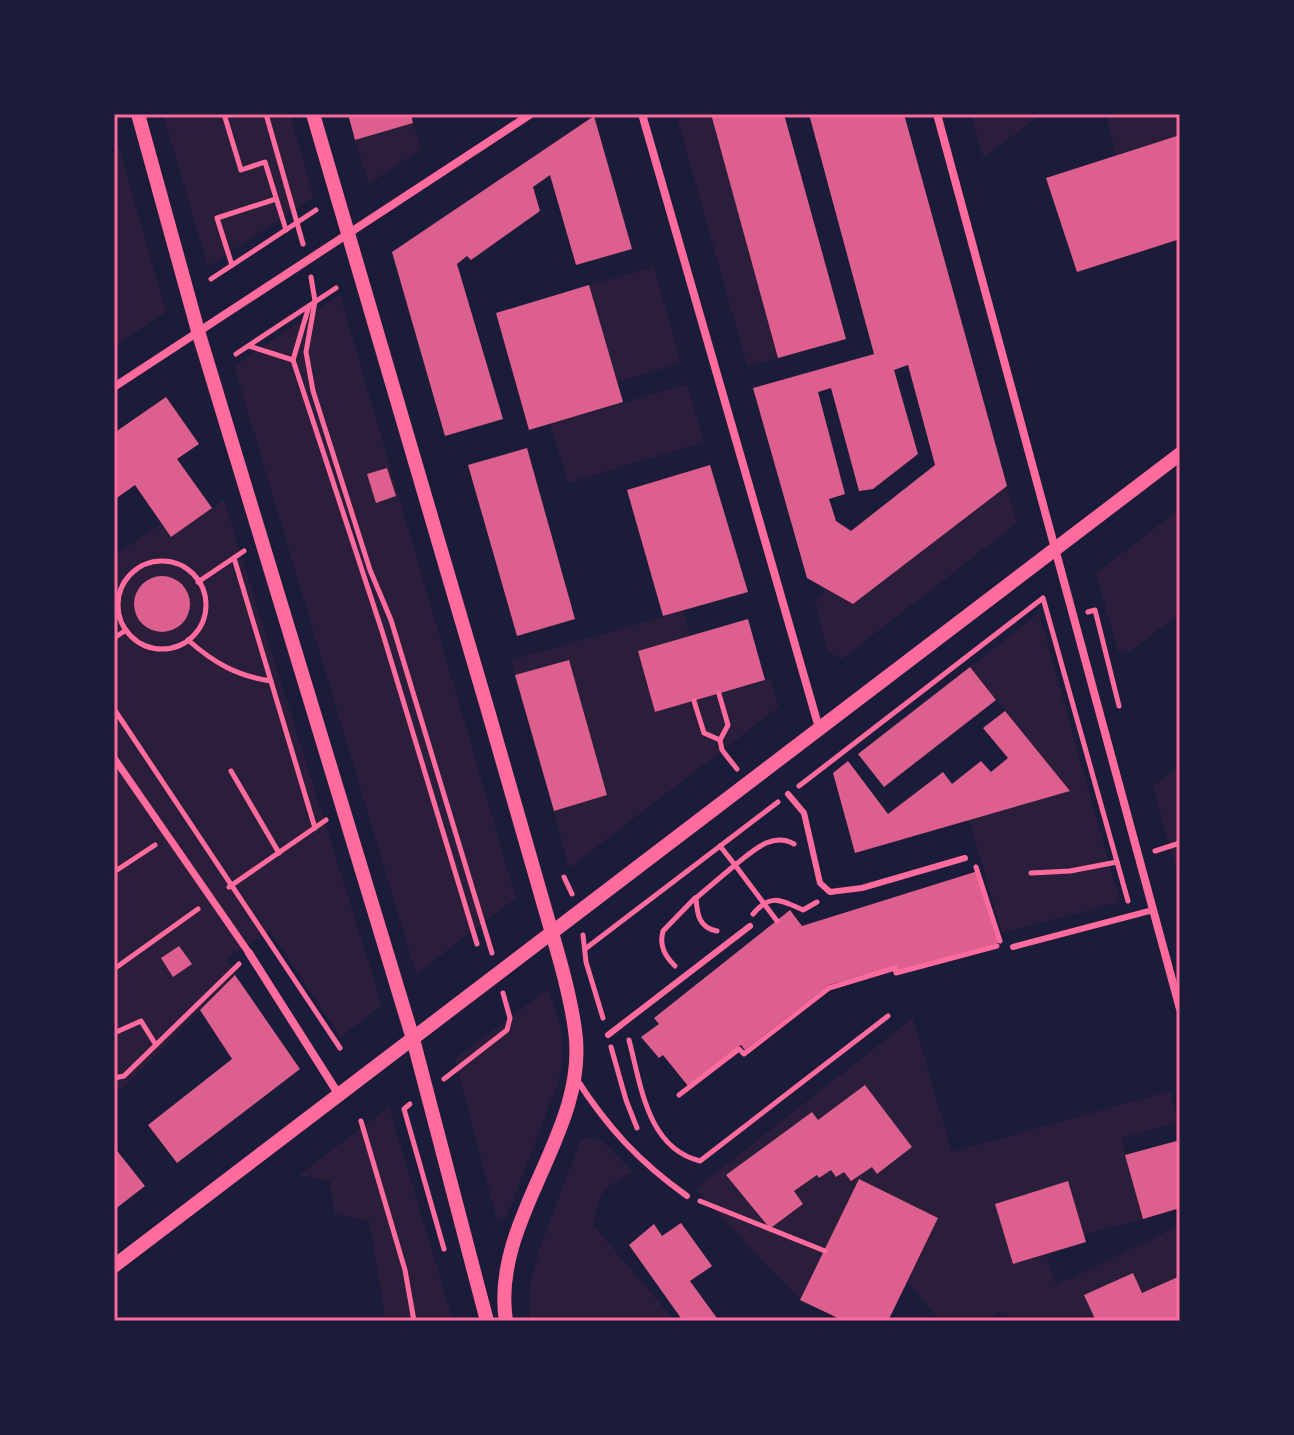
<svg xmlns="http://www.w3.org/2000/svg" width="1294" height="1435" font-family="Montserrat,sans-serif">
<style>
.green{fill:#2a1e3b}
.building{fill:#dd5f8e;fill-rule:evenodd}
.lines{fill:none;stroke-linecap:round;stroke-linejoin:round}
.path{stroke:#ff6b9d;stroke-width:5}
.service{stroke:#ff6b9d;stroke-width:6}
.pedestrian{stroke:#ff6b9d;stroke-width:7}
.minor{stroke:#ff6b9d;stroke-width:8}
.tertiary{stroke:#ff6b9d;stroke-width:14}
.neatline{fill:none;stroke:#ff6b9d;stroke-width:3}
</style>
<rect width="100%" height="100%" fill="#1b1b3a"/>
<g class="green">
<path d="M163 114H290L314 197 208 267Z"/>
<path d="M676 114H711L778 358 747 366Z"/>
<path d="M971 114H1046L1037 118 983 157Z"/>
<path d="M1106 114H1180V135L1116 155Z"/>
<path d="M413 123 421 149 369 184 355 140Z"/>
<path d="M119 147 166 312 114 346V150Z"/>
<path d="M654 267 681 363 617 382 589 285Z"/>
<path d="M340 295 516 898 416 974 234 366Z"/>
<path d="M687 384 704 442 568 483 550 424Z"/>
<path d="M1007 486 1017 523 842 659 828 652 815 604 826 589 853 604Z"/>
<path d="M224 500 382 1005 341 1037 270 931 226 959 235 975 121 1091 114 1083V556L162 523 170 536Z"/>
<path d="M1180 509V524L1177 527 1180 531V613L1131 651 1118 652 1096 573Z"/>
<path d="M683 611 690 636 638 651 655 712 771 679 779 707 569 868 554 811 607 795 569 660 515 675 511 660Z"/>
<path d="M1039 613 1120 902 1002 933 969 820 1069 791 970 667Z"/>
<path d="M1180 765V885L1153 786Z"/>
<path d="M548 989C561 1025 568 1045 558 1083L506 1219 497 1220 455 1059Z"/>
<path d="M913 1018 952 1152 1170 1091 1178 1122 1122 1138 1143 1219 1084 1235 1068 1182 995 1204 1013 1264 1046 1254 1056 1285 1180 1225V1321H1014L1011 1317 1000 1312 983 1321H940L908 1281 938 1218 859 1180 800 1300 695 1189Z"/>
<path d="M389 1107 453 1321H386L369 1221 334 1214 330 1181 299 1175Z"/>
<path d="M592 1138 602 1141 633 1172C603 1187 598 1192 594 1226L675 1321H529L531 1282 540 1247 581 1139Z"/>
</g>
<g class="building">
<path d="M348 114H411L413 123 355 140Z"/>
<path d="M711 114H784L846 339 778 358Z"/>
<path d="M809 114H904L1007 486 853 604 807 578 753 388 874 354ZM908 365 935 465 851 531 836 521 829 499 845 494 818 392 831 388 859 491 873 489 918 454 894 370Z"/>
<path d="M594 116 632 249 576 265 550 175 533 187 540 211 471 260 467 256 457 264 503 419 445 436 392 252Z"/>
<path d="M1180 135V239L1077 272 1046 178Z"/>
<path d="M589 285 623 402 529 430 496 313Z"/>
<path d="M166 397 199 444 177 459 212 508 171 537 135 485 114 500V433Z"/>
<path d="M527 448 575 619 517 636 468 465Z"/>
<path d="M710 465 748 592 663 616 627 490Z"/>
<path d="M387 468 396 496 376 503 367 474Z"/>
<circle cx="162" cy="604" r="28"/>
<path d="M748 619 765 680 655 712 638 651Z"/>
<path d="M569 660 607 795 554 811 515 675Z"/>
<path d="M970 667 996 700 884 787 858 754Z"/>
<path d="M1005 711 1070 791 855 853 833 773 848 761 888 814 943 772 952 784 981 761 991 772 1008 758 983 728Z"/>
<path d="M978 871 999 943 897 971 893 967 829 985 745 1050 741 1045 688 1086 663 1055 659 1058 641 1037 659 1024 654 1018 790 910 802 926Z"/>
<path d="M179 946 192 964 173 977 161 958Z"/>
<path d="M235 975 300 1069 177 1163 148 1125 232 1059 200 1010Z"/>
<path d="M865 1085 912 1147 877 1174 872 1167 851 1181 844 1172 836 1177 831 1170 819 1178 817 1175 794 1191 803 1204 772 1227 768 1226 726 1175 812 1112 818 1120Z"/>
<path d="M1180 1140V1208L1143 1219 1125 1155Z"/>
<path d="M114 1147 145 1186 114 1210Z"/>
<path d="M859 1179 938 1218 888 1321H844L800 1300Z"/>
<path d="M1068 1181 1086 1242 1013 1264 995 1204Z"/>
<path d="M681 1223 712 1266 690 1281 719 1321H683L629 1245 654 1224 662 1236Z"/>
<path d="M1133 1273 1142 1293 1180 1276V1321H1096L1084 1295Z"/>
</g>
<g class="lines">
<g class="path">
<path d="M224 114 241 170 265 162 286 230"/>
<path d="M266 114 303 244"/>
<path d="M232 265 217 218 276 199"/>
<path d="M311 277 315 301 306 352 313 391 370 570 391 620 492 953"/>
<path d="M211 279 316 210"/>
<path d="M309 306 293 360 382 631 477 944"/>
<path d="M249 346 293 360"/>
<path d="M236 354 336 288"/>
<path d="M234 558 315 828"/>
<circle cx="162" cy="605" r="44"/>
<path d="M198 582 244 551"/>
<path d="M1088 612 1095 610 1119 706"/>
<path d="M114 638 126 630"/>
<path d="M188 640C214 663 237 676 271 681"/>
<path d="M719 694 728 725 720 740 722 750 737 769"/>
<path d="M694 701 704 733 720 740"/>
<path d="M114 709 340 1048"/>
<path d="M231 771 279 853"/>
<path d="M799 786 1043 598 1128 901"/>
<path d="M1155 851 1180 843"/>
<path d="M976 867 1000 941"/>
<path d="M114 872 155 845"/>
<path d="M1031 873 1070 871 1117 862"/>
<path d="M564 877 572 894"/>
<path d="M229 887 326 820"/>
<path d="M753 914C771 893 780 900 803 910L817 902"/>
<path d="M777 921 735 865C752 852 772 831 794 844"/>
<path d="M717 931C699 928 697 914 696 898L735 865 720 846"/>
<path d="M583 935 586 962 603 1018"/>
<path d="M585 949 778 802"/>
<path d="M675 966C665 956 659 946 663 931L695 898"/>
<path d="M114 969 198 909"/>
<path d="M114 1033 141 1021 156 1045"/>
<path d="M629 1040C641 1085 647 1148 700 1161L888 1016"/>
<path d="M611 1047 626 1100 637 1128"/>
<path d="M114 1078 124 1076 239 964"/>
<path d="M444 1079 507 1030 510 1018 503 993"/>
<path d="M679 1095 739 1049 744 1054 829 988 895 968 896 973 997 946"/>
<path d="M410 1104 404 1109 444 1249"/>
<path d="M361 1121 405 1270 414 1321"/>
<path d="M700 1201 825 1251"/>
</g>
<g class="service">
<path d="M788 794 804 813 820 883 830 892 862 888 965 858"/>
<path d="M1013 947 1153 910"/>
<path d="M608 1035 750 926"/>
<path d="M575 1077C608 1128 638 1161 687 1196"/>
</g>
<path class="pedestrian" d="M114 758 249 953"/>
<g class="minor">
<path d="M642 114 819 728"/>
<path d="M937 114 1180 1009"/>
<path d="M114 387 531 114"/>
<path d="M249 953 339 1095"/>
</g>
<g class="tertiary">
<path d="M138 114 198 331 413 1039 487 1321"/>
<path d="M313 114C372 314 431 514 489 714 507 776 525 839 543 902 555 944 569 987 575 1030 590 1132 490 1219 506 1321"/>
<path d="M114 1266 1180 454"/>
</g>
</g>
<rect width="1294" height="1435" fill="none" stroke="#1b1b3a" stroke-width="232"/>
<rect x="116" y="116" width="1062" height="1203" class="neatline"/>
</svg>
